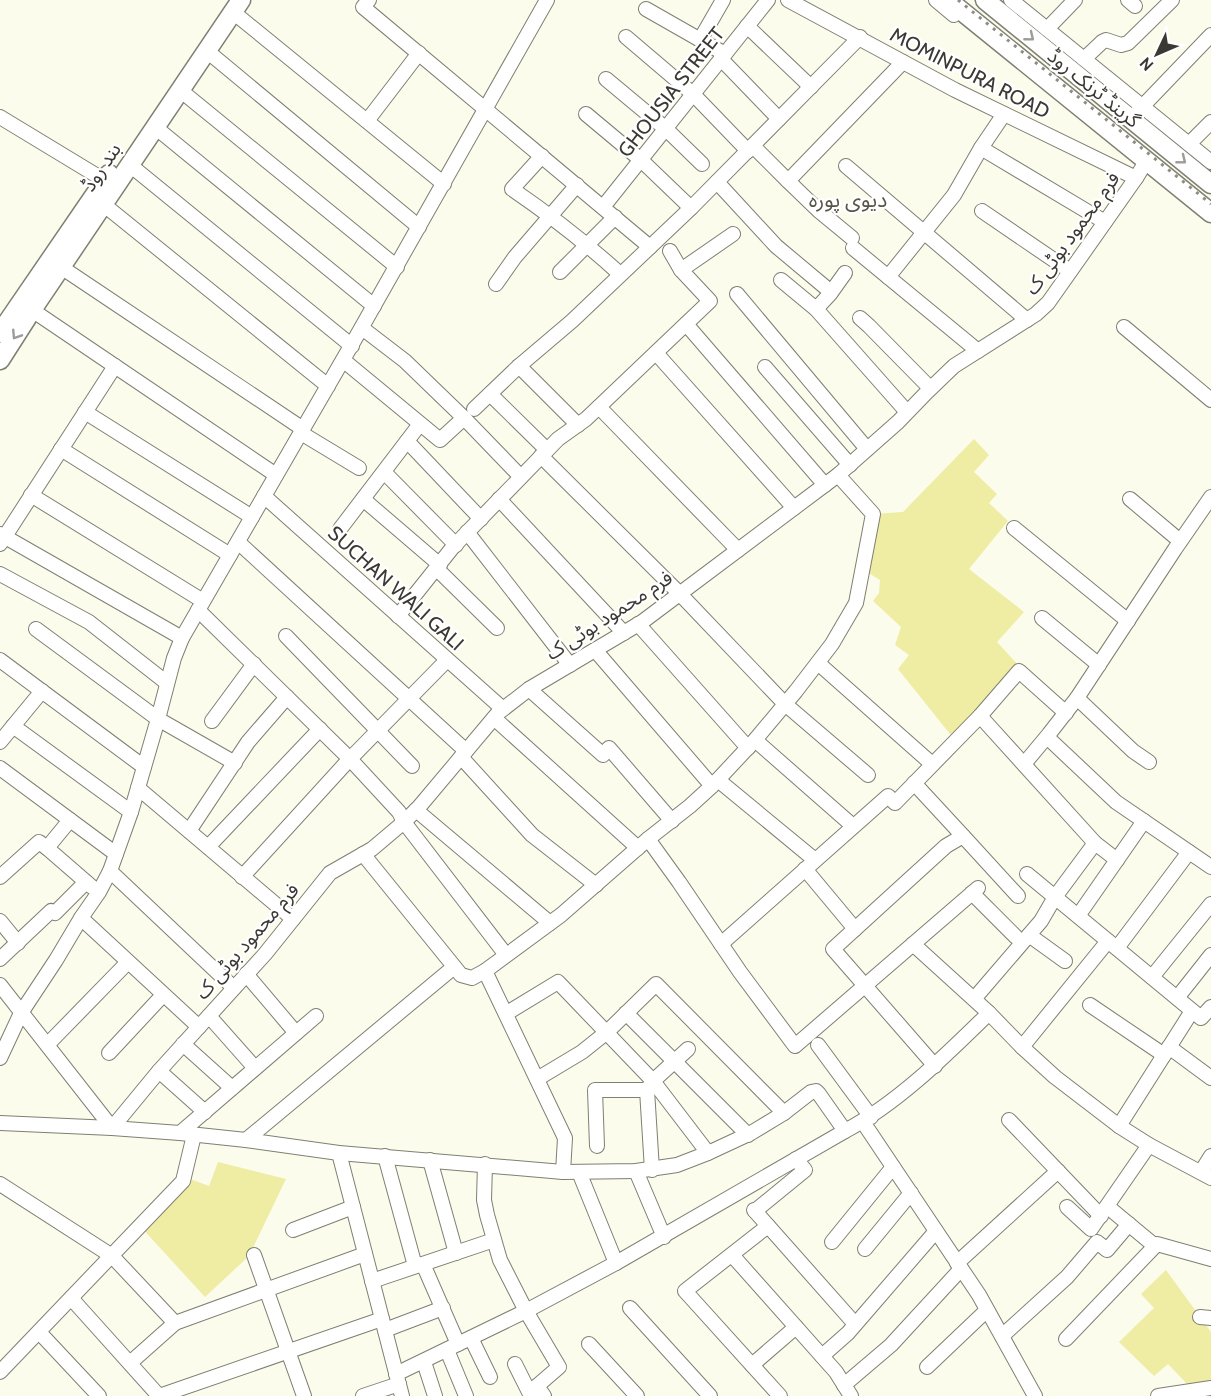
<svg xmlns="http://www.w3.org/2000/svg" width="1211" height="1396" font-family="Cabin,'Noto Sans Arabic',sans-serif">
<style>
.green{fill:#efeca3}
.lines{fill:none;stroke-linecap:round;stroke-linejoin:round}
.minor-casing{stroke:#7f7f72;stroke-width:16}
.major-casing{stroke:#7f7f72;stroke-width:21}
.minor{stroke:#fff;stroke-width:14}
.major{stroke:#fff;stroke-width:18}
.rail{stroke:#8f8e85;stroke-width:3;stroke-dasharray:3 6;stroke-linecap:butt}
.oneway{stroke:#9c9c9a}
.labels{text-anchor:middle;stroke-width:4.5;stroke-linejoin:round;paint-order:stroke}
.street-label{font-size:20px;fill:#3a3934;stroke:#fff}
.neighbourhood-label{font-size:21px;fill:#565549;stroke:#fff}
</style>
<rect width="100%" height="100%" fill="#fcfced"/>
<g class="green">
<path d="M974 439 989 455 974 472 997 494 989 503 1008 521 969 569 1024 612 997 642 1021 668 958 744 898 669 909 655 895 645 901 627 873 601 879 593 880 580 862 569 873 514 903 512Z"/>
<path d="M218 1162 286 1179 249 1256 205 1297 140 1226 185 1177 209 1186Z"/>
<path d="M1166 1270 1211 1332V1387L1192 1389 1168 1364 1154 1376 1119 1342 1154 1308 1141 1294Z"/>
</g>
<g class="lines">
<defs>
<g id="minor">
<path d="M369 0 363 7 650 247"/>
<path d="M788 0 955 90 1136 178"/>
<path d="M936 0 954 15"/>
<path d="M1011 0 1211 162"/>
<path d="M1128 0 1135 6"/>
<path d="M646 9 725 54"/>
<path d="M233 12 444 184"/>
<path d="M747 26 811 87"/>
<path d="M1047 29 1075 0"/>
<path d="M626 37 693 94 748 151"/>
<path d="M700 40 723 0"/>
<path d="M207 51 419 227"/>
<path d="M721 59 779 119"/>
<path d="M1084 59 1102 42 1106 40 1121 45 1128 43 1172 0"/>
<path d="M606 79 666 129 702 164"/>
<path d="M180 90 397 267"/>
<path d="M1138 111 1211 35"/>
<path d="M586 114 641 160 691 208"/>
<path d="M0 117 104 180"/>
<path d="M367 121 419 53"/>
<path d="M155 127 374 306"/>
<path d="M1189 144 1211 122"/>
<path d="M753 146 788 181 903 62"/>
<path d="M981 148 1105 222"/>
<path d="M542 156 512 189C550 215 586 243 620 274"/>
<path d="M130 165 352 346"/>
<path d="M846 166 1027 320"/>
<path d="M788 181 818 210 852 238"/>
<path d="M717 182 776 246 831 292"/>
<path d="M103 204 328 386"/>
<path d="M603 207 768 0"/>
<path d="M982 211 1070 271"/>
<path d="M853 248 978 351"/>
<path d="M61 267 303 429"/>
<path d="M681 270 733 234"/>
<path d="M560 272 615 217"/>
<path d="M888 277 954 195 981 148 1004 114"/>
<path d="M781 280 816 309 907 412"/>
<path d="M496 284 515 257 577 185"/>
<path d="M737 294 867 449"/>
<path d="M816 309 830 294 845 273"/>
<path d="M32 310 276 475"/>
<path d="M860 318 869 326 930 388"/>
<path d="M686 324 825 485"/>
<path d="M1124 327 1211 400"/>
<path d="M656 353 794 508"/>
<path d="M343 360 440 440 464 418 405 361 362 328"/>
<path d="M519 366 578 425"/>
<path d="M765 367 850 465"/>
<path d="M490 394 547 450"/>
<path d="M599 407 738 550"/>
<path d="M474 409 519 366 572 321 691 208 860 37"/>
<path d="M85 412 252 517"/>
<path d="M464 418 521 477"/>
<path d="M301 433 359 468"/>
<path d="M407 441 481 519"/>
<path d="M61 449 230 555"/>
<path d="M541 456 680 594 785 704 868 775"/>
<path d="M384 472 456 545"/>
<path d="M31 495 203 601"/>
<path d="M264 496 503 709"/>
<path d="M363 499 440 565"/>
<path d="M499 499 624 633"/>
<path d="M1130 499 1180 541"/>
<path d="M1014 528 1128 621"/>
<path d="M340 529 420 424"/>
<path d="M467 532 570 665"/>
<path d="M0 534 182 638"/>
<path d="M238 542 466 751"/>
<path d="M0 544 115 366"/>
<path d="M437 569 497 628"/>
<path d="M0 574 89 622 167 683"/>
<path d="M198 610 350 759 399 812 404 822 506 955"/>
<path d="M398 616 453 547 558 439 586 419 710 301 681 270 670 251"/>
<path d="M1042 618 1099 665"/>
<path d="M638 624 748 748"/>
<path d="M36 629 158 719 235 763"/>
<path d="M286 636 412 766"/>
<path d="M595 650 712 786"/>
<path d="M0 660 144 767"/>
<path d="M818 663 932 764"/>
<path d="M529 689 603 755 609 748 672 821"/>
<path d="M1077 698 1133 751 1149 762"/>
<path d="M980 716 1095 843 1117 860"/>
<path d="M494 718 638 848"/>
<path d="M212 721 254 664"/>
<path d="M13 726 131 812"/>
<path d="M1047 737 1116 802 1211 867"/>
<path d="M755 740 853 826"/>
<path d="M0 742 42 691"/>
<path d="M461 757 532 835 596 885"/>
<path d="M1024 764 1049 734 1077 698 1175 549 1211 497"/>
<path d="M0 768 116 854"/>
<path d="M718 780 815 860"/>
<path d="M914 783 963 836 946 846 833 949 935 1066"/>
<path d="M138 788 293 919"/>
<path d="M416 810 550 923"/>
<path d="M70 820 47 848 92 887"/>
<path d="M189 831 248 742 287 697"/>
<path d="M963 836 1018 896"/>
<path d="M648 839 679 882 740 972 795 1046 978 888"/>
<path d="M208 847 320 729"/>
<path d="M363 854 461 975 472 978 485 971 561 915 648 839 690 806 712 786 755 740 796 691 832 644 856 603 873 514 838 475"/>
<path d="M805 869 855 929"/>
<path d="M110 871 234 988"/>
<path d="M1027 874 1201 1018 1211 1007"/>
<path d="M0 877 39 842 47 848"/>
<path d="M242 877 346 763 447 660"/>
<path d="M972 893 1016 937"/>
<path d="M1078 916 1144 821"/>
<path d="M81 918 199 1027"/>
<path d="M0 921 18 943"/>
<path d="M1029 935 1065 961"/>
<path d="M721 944 888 796 895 803 980 716 1019 671 1066 713"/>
<path d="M913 944 989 1013 1022 1047 1055 1077 1119 1126 1149 1145 1211 1178"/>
<path d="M1117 948 1189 852"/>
<path d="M0 959 51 911 55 913 86 882"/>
<path d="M485 971 565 1138 563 1172"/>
<path d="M246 974 296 1033"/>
<path d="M1152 977 1211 904"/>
<path d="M0 985 112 1128"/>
<path d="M1177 998 1211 955"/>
<path d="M974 999 1041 921 1055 897 1095 843"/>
<path d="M1090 1005 1164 1055"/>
<path d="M507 1013 558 982 653 1081 708 1153"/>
<path d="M626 1013 748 1135"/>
<path d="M209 1016 255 1068"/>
<path d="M48 1044 128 962"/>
<path d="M183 1044 232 1088"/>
<path d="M818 1045 871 1117"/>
<path d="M1022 1047 1108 941"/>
<path d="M1169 1047 1211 1078"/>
<path d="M109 1053 163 995"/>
<path d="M0 1058 21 1013 56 960 81 918 99 892 110 871 131 812 158 719 174 658 182 638 359 332 547 0"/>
<path d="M159 1071 205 1112"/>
<path d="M537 1079 582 1052 607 1032 656 984 784 1113"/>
<path d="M1009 1120 1101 1216"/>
<path d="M863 1122 979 1295 1035 1396"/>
<path d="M0 1123 112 1128 180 1133 246 1140 339 1153 563 1172 636 1171 677 1165 708 1153 751 1133 784 1113 811 1092 816 1091 819 1094 845 1131C898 1103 946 1055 989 1013"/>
<path d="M1119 1126 1192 1011"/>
<path d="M112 1128 159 1071 265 954 330 873 372 849 404 822 419 807 498 713 529 689 642 622 838 475 898 422 927 392 954 366 1036 314 1048 303 1136 178 1147 160"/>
<path d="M180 1133 316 1016"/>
<path d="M246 1140 454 967"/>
<path d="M597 1146 595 1090H647"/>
<path d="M339 1153 402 1396"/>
<path d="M385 1156 415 1266"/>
<path d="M430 1160 456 1253"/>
<path d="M485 1164 484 1200 487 1215 500 1260 526 1311 559 1367 537 1386 544 1396"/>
<path d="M652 1170 647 1090 653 1081 688 1049"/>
<path d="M636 1171 664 1237"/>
<path d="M579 1172 616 1263"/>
<path d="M1201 1172 1211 1156"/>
<path d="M0 1184 112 1256 175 1323"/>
<path d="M1067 1207 1091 1229 1149 1145"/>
<path d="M1108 1207 1155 1246"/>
<path d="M754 1210 855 1324"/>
<path d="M755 1211 805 1170 796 1159"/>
<path d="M768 1226 685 1291 780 1396"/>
<path d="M293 1230 353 1207"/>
<path d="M832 1242 893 1167"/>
<path d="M865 1249 911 1193"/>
<path d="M254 1255 304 1396"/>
<path d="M732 1255 836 1372 851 1396"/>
<path d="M957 1263 1058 1171"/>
<path d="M423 1264 458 1344"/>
<path d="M372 1281 494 1240"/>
<path d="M71 1298 159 1396"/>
<path d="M630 1308 710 1396"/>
<path d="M1200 1317 1211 1318"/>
<path d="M385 1330 443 1308"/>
<path d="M39 1332 99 1396"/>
<path d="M1002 1336 1067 1277 1097 1242 1107 1250 1129 1224"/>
<path d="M471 1338 490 1377"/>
<path d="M1066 1339 1157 1244 1211 1259"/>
<path d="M589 1344 637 1396"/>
<path d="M447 1350 466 1396"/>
<path d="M822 1356 848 1333 936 1231"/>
<path d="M424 1362 435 1396"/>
<path d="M130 1363 175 1323 365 1254"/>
<path d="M515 1364 529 1392H531L537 1386"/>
<path d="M752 1365 796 1327"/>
<path d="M927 1367 987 1310"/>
<path d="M0 1372 183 1181 194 1135"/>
<path d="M396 1374 526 1311 616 1263 845 1131"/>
<path d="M844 1385 891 1345 961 1269"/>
<path d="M159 1396 382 1319"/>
<path d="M363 1396 399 1384"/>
<path d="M1158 1396 1211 1388"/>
</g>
<g id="major">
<path d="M948 0 1211 213"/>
<path d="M985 0 1211 184"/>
<path d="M0 333 109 174"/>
<path d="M0 360 32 310 241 0"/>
</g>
</defs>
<use href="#minor" class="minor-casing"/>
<use href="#major" class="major-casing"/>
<use href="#minor" class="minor"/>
<use href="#major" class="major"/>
<path class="rail" d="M958 0 1211 204"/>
</g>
<defs><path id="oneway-chevron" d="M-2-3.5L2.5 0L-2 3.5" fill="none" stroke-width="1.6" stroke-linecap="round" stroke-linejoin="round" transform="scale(1.5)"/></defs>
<g class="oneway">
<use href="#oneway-chevron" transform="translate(1030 37) rotate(39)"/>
<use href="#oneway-chevron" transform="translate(1182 160) rotate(39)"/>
<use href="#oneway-chevron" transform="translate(16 335) rotate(123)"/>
</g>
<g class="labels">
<g class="street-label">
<text transform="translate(970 73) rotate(27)" y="7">MOMINPURA ROAD</text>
<text transform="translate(1094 88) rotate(39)" y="7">گرینڈ ٹرنک روڈ</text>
<text transform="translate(671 92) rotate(-52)" y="7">GHOUSIA STREET</text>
<text transform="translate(101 167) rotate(-56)" y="7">بند روڈ</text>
<text transform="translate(1072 233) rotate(-54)" y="7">فرم محمود بوٹی ک</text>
<text transform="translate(396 588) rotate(42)" y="7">SUCHAN WALI GALI</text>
<text transform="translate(609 615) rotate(-33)" y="7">فرم محمود بوٹی ک</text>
<text transform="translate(247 941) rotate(-49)" y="7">فرم محمود بوٹی ک</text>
</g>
<g class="neighbourhood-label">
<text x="848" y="207">دیوی پورہ</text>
</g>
</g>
<g transform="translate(1157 54) rotate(226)" stroke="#ffffff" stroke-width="4.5" paint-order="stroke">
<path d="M0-4.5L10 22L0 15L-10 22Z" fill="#3a3934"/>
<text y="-9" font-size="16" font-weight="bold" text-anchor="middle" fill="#3a3934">N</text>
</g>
</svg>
